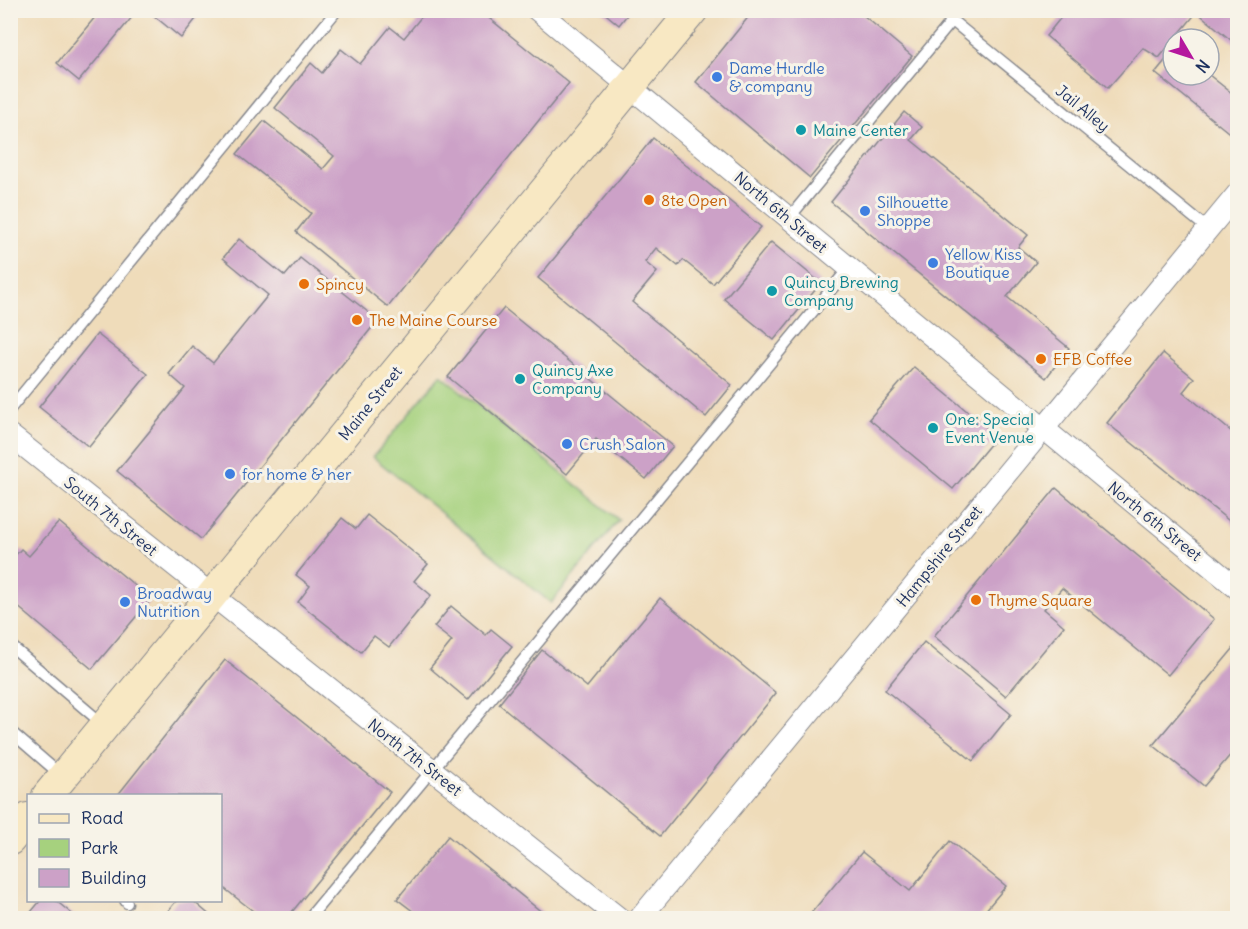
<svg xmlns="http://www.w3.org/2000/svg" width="1248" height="929" font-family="Delius,sans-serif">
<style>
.green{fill:#a6d17e;stroke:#60806e;stroke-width:1.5}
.building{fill:#cca1c7}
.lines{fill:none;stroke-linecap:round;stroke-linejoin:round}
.lane-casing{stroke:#85868c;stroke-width:13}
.street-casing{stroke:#85868c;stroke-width:23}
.secondary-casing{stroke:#85868c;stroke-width:32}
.lane{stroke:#fff;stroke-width:10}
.street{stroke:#fff;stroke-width:21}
.secondary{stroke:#f8e8c3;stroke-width:30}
.shop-dot{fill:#3f7fe0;stroke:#f7f3e8;stroke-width:2}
.culture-dot{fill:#0f9aa8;stroke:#f7f3e8;stroke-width:2}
.food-dot{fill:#e8710a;stroke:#f7f3e8;stroke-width:2}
.labels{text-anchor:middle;stroke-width:6;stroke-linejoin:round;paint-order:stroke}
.shop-label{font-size:16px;fill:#366cbe;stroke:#f7f3e8;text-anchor:start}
.street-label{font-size:16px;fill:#1b2f5e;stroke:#f7f3e8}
.culture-label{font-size:16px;fill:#0d838f;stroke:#f7f3e8;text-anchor:start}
.food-label{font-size:16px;fill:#c56008;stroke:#f7f3e8;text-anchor:start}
</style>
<rect width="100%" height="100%" fill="#f7f3e8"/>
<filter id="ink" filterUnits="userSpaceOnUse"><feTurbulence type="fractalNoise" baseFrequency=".0167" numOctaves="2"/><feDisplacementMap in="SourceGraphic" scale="12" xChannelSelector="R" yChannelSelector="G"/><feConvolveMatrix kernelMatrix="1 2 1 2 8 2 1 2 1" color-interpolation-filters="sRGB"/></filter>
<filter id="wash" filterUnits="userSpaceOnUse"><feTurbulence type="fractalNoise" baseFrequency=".008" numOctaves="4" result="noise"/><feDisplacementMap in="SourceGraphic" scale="24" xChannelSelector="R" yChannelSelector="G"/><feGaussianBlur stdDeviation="1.35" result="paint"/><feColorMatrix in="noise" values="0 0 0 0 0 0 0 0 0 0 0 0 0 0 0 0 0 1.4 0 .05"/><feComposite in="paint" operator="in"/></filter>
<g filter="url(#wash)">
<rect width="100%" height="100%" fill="#efdcba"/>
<path class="green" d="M441 375 619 520 551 603 373 457Z"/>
<g id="blocks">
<g class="building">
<path d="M101 10H138L79 81 57 63Z"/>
<path d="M147 10H203L181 38Z"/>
<path d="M427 10H479L569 83 388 307 296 232 311 213 237 154 264 121 323 169 334 156 275 108 311 63 322 73 341 49 360 64 390 27 404 38Z"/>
<path d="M601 10H631L619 25Z"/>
<path d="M754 10H857L912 56 810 178 696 82Z"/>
<path d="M1067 10H1238V46L1197 12 1159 58 1143 48 1108 88 1046 36Z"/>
<path d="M1173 51V75H1209L1238 98V140L1155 73Z"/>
<path d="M904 112 922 127 911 140 1028 235 1018 247 1036 262 1007 297 1069 348 1046 378 831 202Z"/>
<path d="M653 138 761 227 713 284 683 260 678 266 656 248 645 262 657 272 632 302 732 385 706 417 538 278Z"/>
<path d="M239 239 285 276 300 258 378 320 201 539 117 471 185 388 169 374 192 346 213 363 268 295 223 258Z"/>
<path d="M771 242 821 283 774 340 724 299Z"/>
<path d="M504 308 673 446 646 479 596 439 567 474 448 377Z"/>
<path d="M97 334 148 374 89 447 39 407Z"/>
<path d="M1163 353 1194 378 1183 392 1238 437V528L1107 423Z"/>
<path d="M914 367 997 436 953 489 869 419Z"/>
<path d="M1056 488 1214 619 1168 675 1062 588 1044 609 1064 626 1006 696 934 636Z"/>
<path d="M367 515 428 564 414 581 431 595 389 647 374 636 361 652 298 602 310 586 296 575 342 518 356 529Z"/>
<path d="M59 522 151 599 92 669 10 600V561L21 549 29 556Z"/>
<path d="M660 598 776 693 660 836 499 704 542 650 587 687Z"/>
<path d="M451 606 486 635 491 629 512 646 468 700 430 668 452 641 434 627Z"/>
<path d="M924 642 1011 714 973 761 885 690Z"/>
<path d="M1238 643V746L1204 786 1153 745Z"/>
<path d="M225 660 390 792 287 918H262L220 885V796H117Z"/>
<path d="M448 836 549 918H422L397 899Z"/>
<path d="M950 841 1006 886 979 918H807L862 852 910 891Z"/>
<path d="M41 900H55L77 918H26Z"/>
<path d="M177 900H192L213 918H162Z"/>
</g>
</g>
</g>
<g filter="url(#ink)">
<use href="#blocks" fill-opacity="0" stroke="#85868c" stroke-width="1.5"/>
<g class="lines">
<defs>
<g id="lane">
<path d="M939 10 1208 229"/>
<path d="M789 218 952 21"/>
<path d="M10 409 337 10"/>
<path d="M10 645 104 725"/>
<path d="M10 731 62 776"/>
<path d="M125 900 127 903"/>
<path d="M309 918 849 268"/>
</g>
<g id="street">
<path d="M537 10 1238 589"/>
<path d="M10 435 619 918"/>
<path d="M640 918 1238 193"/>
</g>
<g id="secondary">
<path d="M47 796 693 10"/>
<path d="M10 840 28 818"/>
</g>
</defs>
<use href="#lane" class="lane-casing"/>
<use href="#street" class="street-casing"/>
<use href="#secondary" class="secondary-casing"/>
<use href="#lane" class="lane"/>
<use href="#street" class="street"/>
<use href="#secondary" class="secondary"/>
</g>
</g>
<g class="shop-dot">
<circle cx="717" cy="77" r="6"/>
<circle cx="865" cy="211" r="6"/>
<circle cx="933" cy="263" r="6"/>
<circle cx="567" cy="444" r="6"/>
<circle cx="230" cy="474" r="6"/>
<circle cx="125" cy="602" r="6"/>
</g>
<g class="culture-dot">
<circle cx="801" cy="130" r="6"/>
<circle cx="772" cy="291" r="6"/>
<circle cx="520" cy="379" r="6"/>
<circle cx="933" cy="428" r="6"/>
</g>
<g class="food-dot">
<circle cx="649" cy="200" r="6"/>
<circle cx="304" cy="284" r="6"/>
<circle cx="357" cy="320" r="6"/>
<circle cx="1041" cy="359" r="6"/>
<circle cx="976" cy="600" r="6"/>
</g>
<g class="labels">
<g class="shop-label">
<text x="729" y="74">Dame Hurdle<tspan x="729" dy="18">&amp; company</tspan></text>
<text x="877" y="208">Silhouette<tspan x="877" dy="18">Shoppe</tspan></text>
<text x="945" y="260">Yellow Kiss<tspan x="945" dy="18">Boutique</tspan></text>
<text x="579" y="450">Crush Salon</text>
<text x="242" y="480">for home &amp; her</text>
<text x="137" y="599">Broadway<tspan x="137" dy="18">Nutrition</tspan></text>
</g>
<g class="street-label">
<text transform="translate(1083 108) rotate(39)" y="6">Jail Alley</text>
<text transform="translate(781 212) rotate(40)" y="6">North 6th Street</text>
<text transform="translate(370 403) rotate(-51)" y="6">Maine Street</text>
<text transform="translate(111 516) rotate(39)" y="6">South 7th Street</text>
<text transform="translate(1155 521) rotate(39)" y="6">North 6th Street</text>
<text transform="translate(939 556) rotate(-51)" y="6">Hampshire Street</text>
<text transform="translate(415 757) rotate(38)" y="6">North 7th Street</text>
</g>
<g class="culture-label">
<text x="813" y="136">Maine Center</text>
<text x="784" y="288">Quincy Brewing<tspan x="784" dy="18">Company</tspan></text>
<text x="532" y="376">Quincy Axe<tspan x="532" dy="18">Company</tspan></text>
<text x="945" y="425">One: Special<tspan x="945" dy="18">Event Venue</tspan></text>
</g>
<g class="food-label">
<text x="661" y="206">8te Open</text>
<text x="316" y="290">Spincy</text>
<text x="369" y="326">The Maine Course</text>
<text x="1053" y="365">EFB Coffee</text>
<text x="988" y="606">Thyme Square</text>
</g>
</g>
<rect width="1248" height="929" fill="none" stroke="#f7f3e8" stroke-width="36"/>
<rect x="27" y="794" width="195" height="108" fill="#f7f3e8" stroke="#9fa5b1" stroke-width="1.5"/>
<rect x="39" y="814" width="30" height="9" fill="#f8e8c3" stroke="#9fa5b1" stroke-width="1.5"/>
<text x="81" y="824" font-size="18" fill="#1b2f5e">Road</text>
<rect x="39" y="839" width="30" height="18" fill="#a6d17e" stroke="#9fa5b1" stroke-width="1.5"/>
<text x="81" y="854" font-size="18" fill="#1b2f5e">Park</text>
<rect x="39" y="869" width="30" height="18" fill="#cca1c7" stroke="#9fa5b1" stroke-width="1.5"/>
<text x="81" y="884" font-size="18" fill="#1b2f5e">Building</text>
<g transform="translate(1191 57) rotate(129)"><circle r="28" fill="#f7f3e8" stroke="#9fa5b1" stroke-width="1.5"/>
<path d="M0-4.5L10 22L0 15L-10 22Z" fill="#b5179e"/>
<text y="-9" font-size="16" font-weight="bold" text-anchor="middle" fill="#1b2f5e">N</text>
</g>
</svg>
